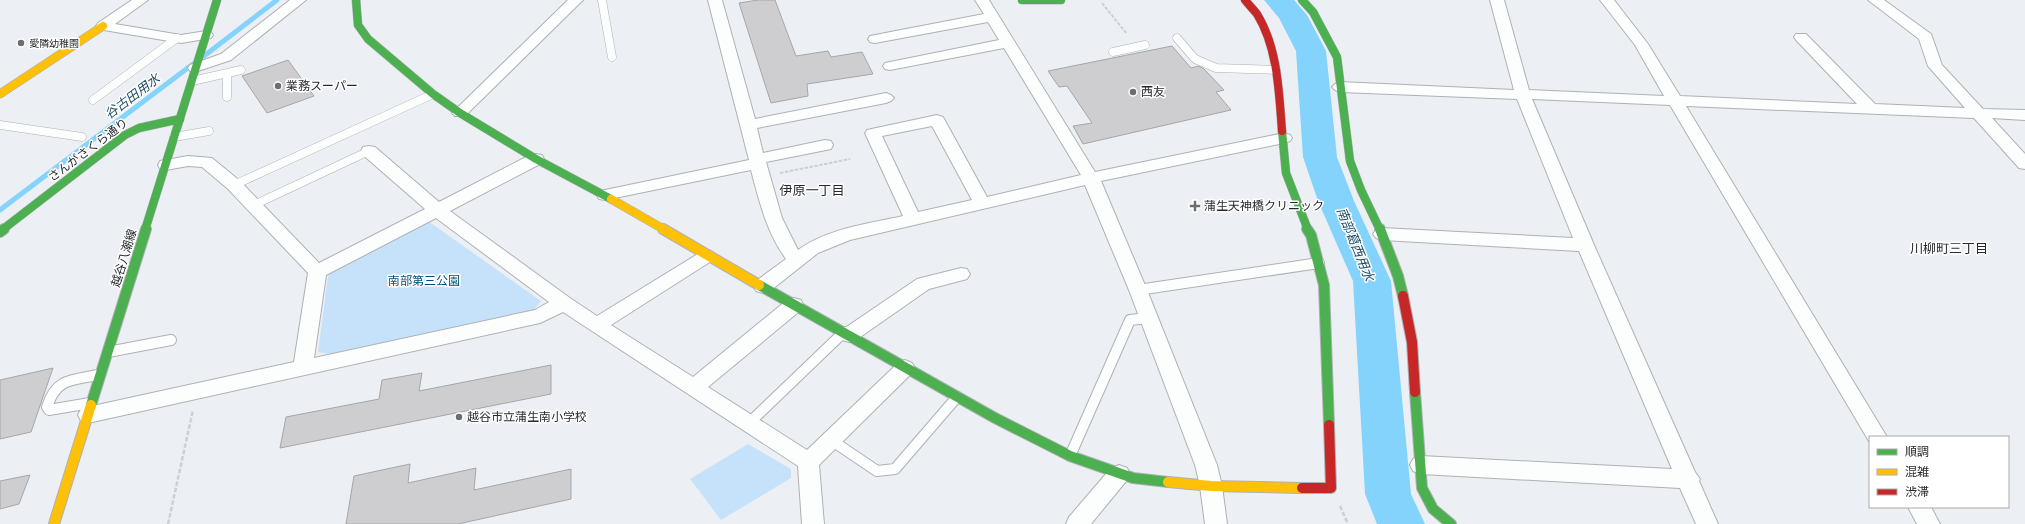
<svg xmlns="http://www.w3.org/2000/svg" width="2025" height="524" font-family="'Fira Sans','Noto Sans JP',sans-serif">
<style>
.green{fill:#c6e2fa}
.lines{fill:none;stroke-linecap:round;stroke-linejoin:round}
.stream{stroke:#84d3fc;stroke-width:5}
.river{fill:#84d3fc;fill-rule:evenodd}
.building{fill:#ceced1;stroke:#a6a6a9}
.lane-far1-casing{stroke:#aeb1b4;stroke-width:9}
.lane-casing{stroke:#aeb1b4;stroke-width:12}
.street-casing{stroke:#aeb1b4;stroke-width:2}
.fast-far1-casing{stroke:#aeb1b4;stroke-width:9}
.fast-casing{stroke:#aeb1b4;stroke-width:12}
.slow-far1-casing{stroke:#aeb1b4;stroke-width:9}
.slow-casing{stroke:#aeb1b4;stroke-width:12}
.jam-far1-casing{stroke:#aeb1b4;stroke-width:9}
.jam-casing{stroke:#aeb1b4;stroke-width:12}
.path-far1{stroke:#cdcfd0;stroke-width:2;stroke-dasharray:3.5 1.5;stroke-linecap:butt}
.path{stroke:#cdcfd0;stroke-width:2.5;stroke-dasharray:4.5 2;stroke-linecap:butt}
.lane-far1{stroke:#fcfdfd;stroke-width:8}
.lane{stroke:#fcfdfd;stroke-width:10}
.street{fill:#fcfdfd;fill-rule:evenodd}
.fast-far1{stroke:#4caf50;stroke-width:8}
.fast{stroke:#4caf50;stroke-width:10}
.slow-far1{stroke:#ffc107;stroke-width:8}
.slow{stroke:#ffc107;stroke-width:10}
.jam-far1{stroke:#c62828;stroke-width:8}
.jam{stroke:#c62828;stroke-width:10}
.poi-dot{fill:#6c6f72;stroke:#fff;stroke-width:1.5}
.labels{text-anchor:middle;stroke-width:3;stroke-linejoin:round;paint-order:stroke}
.far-poi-label{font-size:10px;fill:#272a2c;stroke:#fff;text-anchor:start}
.poi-label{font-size:12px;fill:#272a2c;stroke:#fff;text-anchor:start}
.street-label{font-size:12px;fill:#272a2c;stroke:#fff}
.park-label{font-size:12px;fill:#064c76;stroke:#fff}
.water-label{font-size:13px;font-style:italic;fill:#224f66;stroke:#fff}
.neighbourhood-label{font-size:13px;fill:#272a2c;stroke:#fff}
</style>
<rect width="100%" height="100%" fill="#ecf0f4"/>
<g class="green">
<path d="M428 221 541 301 534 310 329 354 318 352 328 276 332 271Z"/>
<path d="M748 444 791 469V478L721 520 690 479Z"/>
</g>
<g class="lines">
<g class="stream">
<path d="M204 56 277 0"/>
<path d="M0 210 193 64"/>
</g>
<path class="river" d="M1264 0H1294L1307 15 1326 51 1337 157 1354 201 1391 281 1411 494 1425 524H1377L1365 494 1353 281 1318 201 1303 157 1296 51 1279 18Z"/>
</g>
<g class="building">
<path d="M758 0H775L796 56 828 51 831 57 862 52 873 74 807 84 808 96 771 103 739 3Z"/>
<path d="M1172 46 1191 68 1199 66 1204 69 1224 90 1216 92 1231 110 1083 144 1073 126 1092 123 1067 86 1059 87 1048 71Z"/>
<path d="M288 60 314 96 267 113 242 76Z"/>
<path d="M551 365V394L280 448 286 417 379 399 382 380 422 373 419 391Z"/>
<path d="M53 368 31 432 0 439V380Z"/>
<path d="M410 464 408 483 476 468 474 490 571 469V499L458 524H346L354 476Z"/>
<path d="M30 475 19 504 0 509V481Z"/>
</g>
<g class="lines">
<defs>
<g id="lane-far1">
<path d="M602 0 612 57"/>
<path d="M1177 38 1195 59 1216 68 1276 70"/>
<path d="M1113 52 1145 45"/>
<path d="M227 75V97"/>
<path d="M192 81 241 70"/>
<path d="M93 100 177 38"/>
<path d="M0 125 82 137"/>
<path d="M174 137 209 131"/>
<path d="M234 185 433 94"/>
<path d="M254 205 369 151"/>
</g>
<g id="lane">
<path d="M1138 290 1319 263"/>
<path d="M108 352 171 340"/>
<path d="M90 403 49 410 47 407C56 378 72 380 98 375"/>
<path d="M748 424 844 332"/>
<path d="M831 440 877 471 895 469 957 397"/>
<path d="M1070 456 1130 320 1148 318"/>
</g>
<g id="street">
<path d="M132 0H148L115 24 181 35 206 31 211 32 213 35 211 38 181 43 98 29 96 26 98 23Z"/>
<path d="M290 0H306L231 60 195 72 190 71 188 68 190 65 221 54Z"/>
<path d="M568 0H583L465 116H455L452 113 455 110Z"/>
<path d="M708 0H722L755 119 886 93 891 95 894 98 891 101 886 103 757 128 763 153 825 140 831 141 833 145 831 149 766 162 782 218 798 250C828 228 868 224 903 216L865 133 867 130 937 115 943 117 987 197 1081 175 1004 48 890 70 885 69 883 66 885 63 890 62 999 40 988 22 875 43 870 42 868 39 870 36 875 35 984 14 975 0H989L1095 172 1284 133 1290 135 1292 138 1290 141 1284 143 1101 181 1147 290 1217 465 1222 486 1227 524H1205L1200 486 1195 465 1129 290 1085 185 850 240 818 253 770 291 763 293 756 291 754 286 756 281 786 259C767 233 759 201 751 170L605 200 599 199 597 195 599 191 605 190 749 160ZM932 126 972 200 918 212 882 136Z"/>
<path d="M1490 0H1504L1529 90 1664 96 1635 45 1600 0H1614L1648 44 1680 96 1857 104 1796 40 1794 37 1796 34H1806L1875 104 1965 108 1928 66 1919 39 1868 0H1884L1931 34 1942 65 1983 109 2025 110V120L1992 118 2025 154V169L2019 168 1974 118 1686 106 1887 437H1870V443L1670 105 1532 99 1594 245 1695 472 1700 479 1699 481 1718 524H1696L1680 488 1421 474 1413 471 1410 465 1413 459 1421 456 1672 469 1579 251 1382 240 1376 238 1373 234 1376 230 1382 228 1573 238 1517 99 1340 92 1335 90 1332 87 1335 84 1340 82 1514 90Z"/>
<path d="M369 146 375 147 439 202 530 155 536 154 542 155 544 159 542 163 450 211 570 298 597 316 701 252 707 250 713 252 716 256 713 260 611 325 693 377 787 300 794 298 801 300 803 305 801 310 708 387 807 450 898 363 905 360 912 363 915 368 912 373 819 465 824 524H802L798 466 563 312 540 323 88 423 81 421 78 415 81 409 88 407 294 362 308 273 228 189 202 167 188 166 166 170 160 169 158 165 160 161 188 156 212 158 240 181 319 263 425 209 363 155 361 151 363 147ZM436 218 549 302 535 310 314 358 326 275Z"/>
<path d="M961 268 967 269 970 274 967 279 929 289 856 340 849 342 842 340 839 335 842 330 917 279Z"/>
<path d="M1119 465 1127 468 1130 474 1127 480 1091 524H1066L1069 517 1111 468Z"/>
<path d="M1908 507H1931L1940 524H1917Z"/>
</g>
<g id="fast-far1">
<path d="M356 0 358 25 368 39 433 94 460 113 536 159 611 199"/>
<path d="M1022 0H1061"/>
<path d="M1302 0 1313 12 1337 57 1350 161 1361 190 1380 230"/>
<path d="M1282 131 1286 173 1308 230"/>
<path d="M2 230 125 135 139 128 180 119"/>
<path d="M145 230 217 0"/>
</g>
<g id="fast">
<path d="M1307 229 1311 235 1324 285 1329 425"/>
<path d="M1380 229 1398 276 1403 296"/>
<path d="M0 232 4 229"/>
<path d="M759 285 995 418 1070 456 1133 478 1168 482"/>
<path d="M1415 392 1422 488 1433 509 1451 524"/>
<path d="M91 405 146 229"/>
</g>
<g id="slow-far1">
<path d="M0 94 103 26"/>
<path d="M611 199 665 230"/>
</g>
<g id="slow">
<path d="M663 229 759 285"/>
<path d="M1168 482 1211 486 1302 488"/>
<path d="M54 524 91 405"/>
</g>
<path id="jam-far1" d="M1245 0C1249 5 1253 9 1257 14 1278 48 1279 93 1282 131"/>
<g id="jam">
<path d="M1403 296 1412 342 1415 392"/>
<path d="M1302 488H1331L1329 425"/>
</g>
</defs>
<use href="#lane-far1" class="lane-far1-casing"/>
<use href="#lane" class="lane-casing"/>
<use href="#street" class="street-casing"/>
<use href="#fast-far1" class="fast-far1-casing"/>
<use href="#fast" class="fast-casing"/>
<use href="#slow-far1" class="slow-far1-casing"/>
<use href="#slow" class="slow-casing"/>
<use href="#jam-far1" class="jam-far1-casing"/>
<use href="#jam" class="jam-casing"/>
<g class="path-far1">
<path d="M1102 3 1127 34"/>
<path d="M780 173 850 159"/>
</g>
<g class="path">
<path d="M1340 506 1348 524"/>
<path d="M168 524 193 410"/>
</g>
<use href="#lane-far1" class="lane-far1"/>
<use href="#lane" class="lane"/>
<use href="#street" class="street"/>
<use href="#fast-far1" class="fast-far1"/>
<use href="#fast" class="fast"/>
<use href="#slow-far1" class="slow-far1"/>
<use href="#slow" class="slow"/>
<use href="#jam-far1" class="jam-far1"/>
<use href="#jam" class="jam"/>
</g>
<g class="poi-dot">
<circle cx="21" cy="43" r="4"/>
<circle cx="278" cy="86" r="4"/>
<circle cx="1133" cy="92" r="4"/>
<path d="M1193 200h4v4h4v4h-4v4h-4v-4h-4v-4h4z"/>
<circle cx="459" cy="417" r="4"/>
</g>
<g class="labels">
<g class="far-poi-label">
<text x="29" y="47">愛隣幼稚園</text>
</g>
<g class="poi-label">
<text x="286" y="90">業務スーパー</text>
<text x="1141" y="96">西友</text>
<text x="1204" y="210">蒲生天神橋クリニック</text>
<text x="467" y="421">越谷市立蒲生南小学校</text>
</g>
<g class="street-label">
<text transform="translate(88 150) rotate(-37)" y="4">さんがさくら通り</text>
<text transform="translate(124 258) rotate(-73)" y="4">越谷八潮線</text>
</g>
<g class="park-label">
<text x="424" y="285">南部第三公園</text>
</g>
<g class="water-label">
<text transform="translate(132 96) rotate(-37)" y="5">谷古田用水</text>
<text transform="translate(1356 244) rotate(68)" y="5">南部葛西用水</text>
</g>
<g class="neighbourhood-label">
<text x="812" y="195">伊原一丁目</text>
<text x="1949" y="253">川柳町三丁目</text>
</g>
</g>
<rect x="1869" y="436" width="140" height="72" fill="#ffffff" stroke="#a9aaab"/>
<rect x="1877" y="449" width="20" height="6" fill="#4caf50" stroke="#a9aaab"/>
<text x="1905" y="456" font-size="12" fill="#272a2c">順調</text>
<rect x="1877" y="469" width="20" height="6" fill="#ffc107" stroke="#a9aaab"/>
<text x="1905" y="476" font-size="12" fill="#272a2c">混雑</text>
<rect x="1877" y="489" width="20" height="6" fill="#c62828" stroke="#a9aaab"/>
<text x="1905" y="496" font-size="12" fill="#272a2c">渋滞</text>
</svg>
